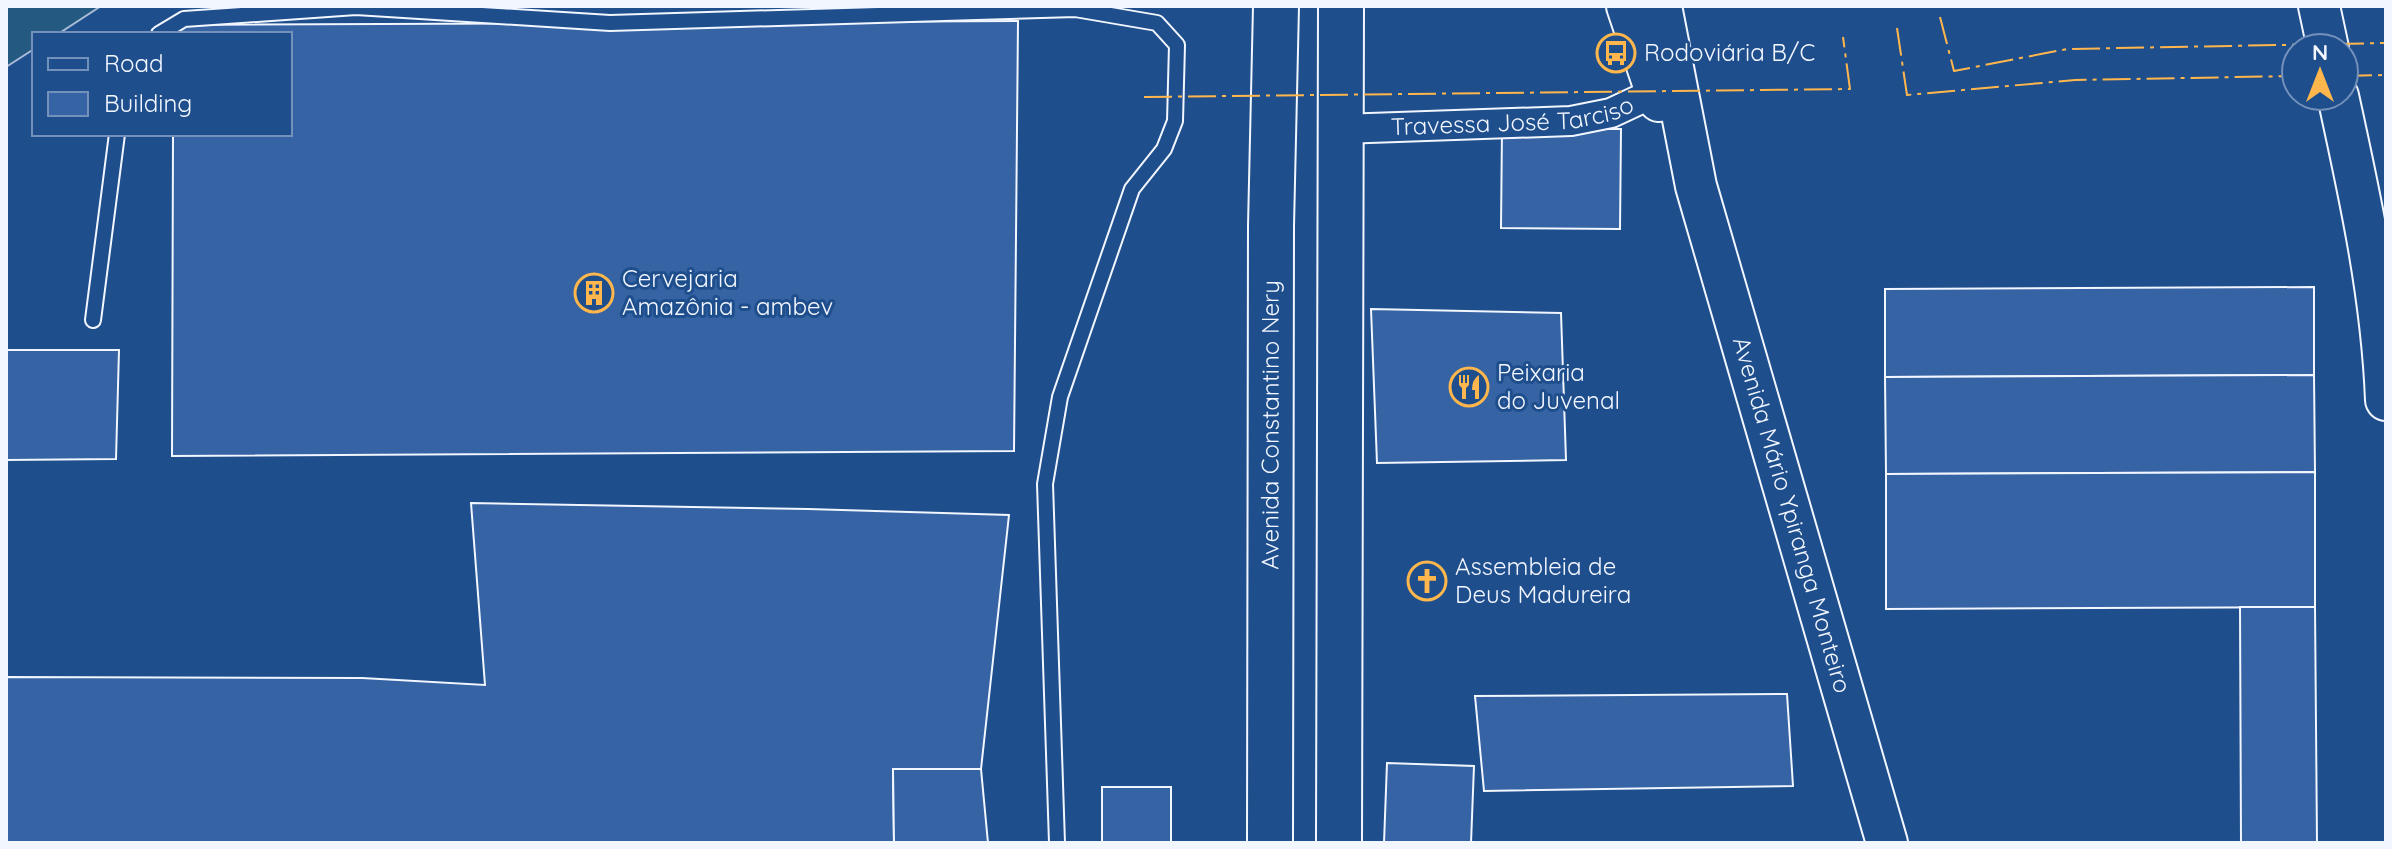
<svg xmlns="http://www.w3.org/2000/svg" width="2392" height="849" font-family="Quicksand,sans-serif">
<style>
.green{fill:#245a82;stroke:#a8bbd7;stroke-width:2}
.building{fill:#3563a3;stroke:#f2f6ff;stroke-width:2}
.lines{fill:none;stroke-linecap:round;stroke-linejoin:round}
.service-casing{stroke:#f2f6ff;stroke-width:18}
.minor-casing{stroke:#f2f6ff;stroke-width:32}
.secondary-casing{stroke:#f2f6ff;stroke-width:44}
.trunk-casing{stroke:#f2f6ff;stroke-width:48}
.service{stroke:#1f4e8c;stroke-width:14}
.minor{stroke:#1f4e8c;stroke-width:28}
.secondary{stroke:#1f4e8c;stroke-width:40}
.trunk{stroke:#1f4e8c;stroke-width:44}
.power{stroke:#ffb74d;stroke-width:2;stroke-dasharray:28 6 4 6;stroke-linecap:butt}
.labels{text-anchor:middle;stroke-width:6;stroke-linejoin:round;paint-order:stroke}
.poi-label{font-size:24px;fill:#f2f6ff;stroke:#1f4e8c;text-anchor:start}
.street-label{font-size:24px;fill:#f2f6ff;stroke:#1f4e8c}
</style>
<rect width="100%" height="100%" fill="#1f4e8c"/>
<path class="green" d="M6 6H101L58 34H34V49L6 67Z"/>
<g class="building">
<path d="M1018 21 1014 451 172 456 173 134H290V34H174V25Z"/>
<path d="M1502 129H1621L1620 229 1501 228Z"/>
<path d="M2314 287V375L1885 377V289Z"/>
<path d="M1371 309 1561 313 1566 460 1377 463Z"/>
<path d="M6 350H119L116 459 6 460Z"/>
<path d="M2314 375 2315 472 1886 474 1885 377Z"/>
<path d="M2315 472V607L1886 609V474Z"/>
<path d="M471 503 808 509 1009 515 981 769H893L894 843H6V677L362 678 485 685Z"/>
<path d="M2240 607H2315L2317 843H2241Z"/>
<path d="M1787 694 1793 786 1484 791 1475 696Z"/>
<path d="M1387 763 1474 766 1471 843H1384Z"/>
<path d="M893 769H981L988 843H894Z"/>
<rect x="1102" y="787" width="69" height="56"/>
</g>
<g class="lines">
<defs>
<g id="service">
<path d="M159 34 184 19 356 7 610 23 1075 9 1157 23 1177 45 1175 121 1164 149 1132 189 1060 397 1045 484 1057 843"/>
<path d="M93 320 117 134"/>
</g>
<g id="minor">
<path id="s1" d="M1341 129 1571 121 1611 113 1673 84"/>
</g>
<g id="secondary">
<path d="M1627 6 1659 101"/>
<path id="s2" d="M1661 6 1696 186 1887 843"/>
<path d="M2319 6 2328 48"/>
<path d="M2338 96C2360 196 2382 297 2386 400"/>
</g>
<g id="trunk">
<path id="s3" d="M1270 843 1271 226 1276 6"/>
<path d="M1339 843 1341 6"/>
</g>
</defs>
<use href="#service" class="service-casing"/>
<use href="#minor" class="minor-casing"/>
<use href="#secondary" class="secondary-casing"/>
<use href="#trunk" class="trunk-casing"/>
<use href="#service" class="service"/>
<use href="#minor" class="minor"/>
<use href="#secondary" class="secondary"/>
<use href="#trunk" class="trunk"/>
<g class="power">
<path d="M1940 17 1954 71 2067 49 2386 43"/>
<path d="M1897 28 1907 95 2075 80 2296 76"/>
<path d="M2344 76 2386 75"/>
<path d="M1144 97 1850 89 1843 37"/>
</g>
</g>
<defs>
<symbol id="bus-ring" viewBox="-11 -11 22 22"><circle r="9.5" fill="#1f4e8c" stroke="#ffb74d" stroke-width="1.5"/><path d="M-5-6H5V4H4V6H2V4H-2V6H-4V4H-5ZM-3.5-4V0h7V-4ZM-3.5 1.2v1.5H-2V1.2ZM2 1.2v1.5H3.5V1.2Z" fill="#ffb74d"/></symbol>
<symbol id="building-ring" viewBox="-11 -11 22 22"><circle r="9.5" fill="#1f4e8c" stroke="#ffb74d" stroke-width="1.5"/><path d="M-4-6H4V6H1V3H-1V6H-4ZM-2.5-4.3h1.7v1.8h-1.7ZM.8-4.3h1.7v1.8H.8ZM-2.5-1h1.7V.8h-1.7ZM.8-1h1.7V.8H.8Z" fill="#ffb74d"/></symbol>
<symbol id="restaurant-ring" viewBox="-11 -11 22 22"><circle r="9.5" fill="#1f4e8c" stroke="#ffb74d" stroke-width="1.5"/><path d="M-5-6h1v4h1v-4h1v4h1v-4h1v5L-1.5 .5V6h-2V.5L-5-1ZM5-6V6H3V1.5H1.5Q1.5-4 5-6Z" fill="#ffb74d"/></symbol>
<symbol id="church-ring" viewBox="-11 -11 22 22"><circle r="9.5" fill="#1f4e8c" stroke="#ffb74d" stroke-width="1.5"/><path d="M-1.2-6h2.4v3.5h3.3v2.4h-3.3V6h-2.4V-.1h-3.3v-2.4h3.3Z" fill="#ffb74d"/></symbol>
</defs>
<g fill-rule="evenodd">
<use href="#bus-ring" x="1594" y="31" width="44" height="44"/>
<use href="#building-ring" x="572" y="271" width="44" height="44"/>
<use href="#restaurant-ring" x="1447" y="365" width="44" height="44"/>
<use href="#church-ring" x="1405" y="559" width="44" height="44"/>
</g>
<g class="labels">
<g class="poi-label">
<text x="1644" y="61">Rodoviária B/C</text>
<text x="622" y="287">Cervejaria<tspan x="622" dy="28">Amazônia - ambev</tspan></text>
<text x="1497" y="381">Peixaria<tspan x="1497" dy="28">do Juvenal</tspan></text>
<text x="1455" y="575">Assembleia de<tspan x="1455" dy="28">Deus Madureira</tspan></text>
</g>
<g class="street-label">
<text dy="8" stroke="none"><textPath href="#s1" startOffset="172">Travessa José Tarciso</textPath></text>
<text dy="8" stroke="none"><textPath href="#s3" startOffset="418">Avenida Constantino Nery</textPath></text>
<text dy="8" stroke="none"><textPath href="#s2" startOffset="526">Avenida Mário Ypiranga Monteiro</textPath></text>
</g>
</g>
<rect width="2392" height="849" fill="none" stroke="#f2f6ff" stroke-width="16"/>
<rect x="32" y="32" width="260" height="104" fill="#1f4e8c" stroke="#7391ba" stroke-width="2"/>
<rect x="48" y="58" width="40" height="12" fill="#1f4e8c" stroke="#7391ba" stroke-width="2"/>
<text x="104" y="72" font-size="24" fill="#f2f6ff">Road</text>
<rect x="48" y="92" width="40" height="24" fill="#3563a3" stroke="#7391ba" stroke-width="2"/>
<text x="104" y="112" font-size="24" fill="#f2f6ff">Building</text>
<g transform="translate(2320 72)"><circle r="38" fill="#1f4e8c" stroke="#7391ba" stroke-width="2"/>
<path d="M0-6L14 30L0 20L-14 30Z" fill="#ffb74d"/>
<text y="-12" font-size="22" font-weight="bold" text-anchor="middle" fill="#f2f6ff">N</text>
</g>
</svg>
